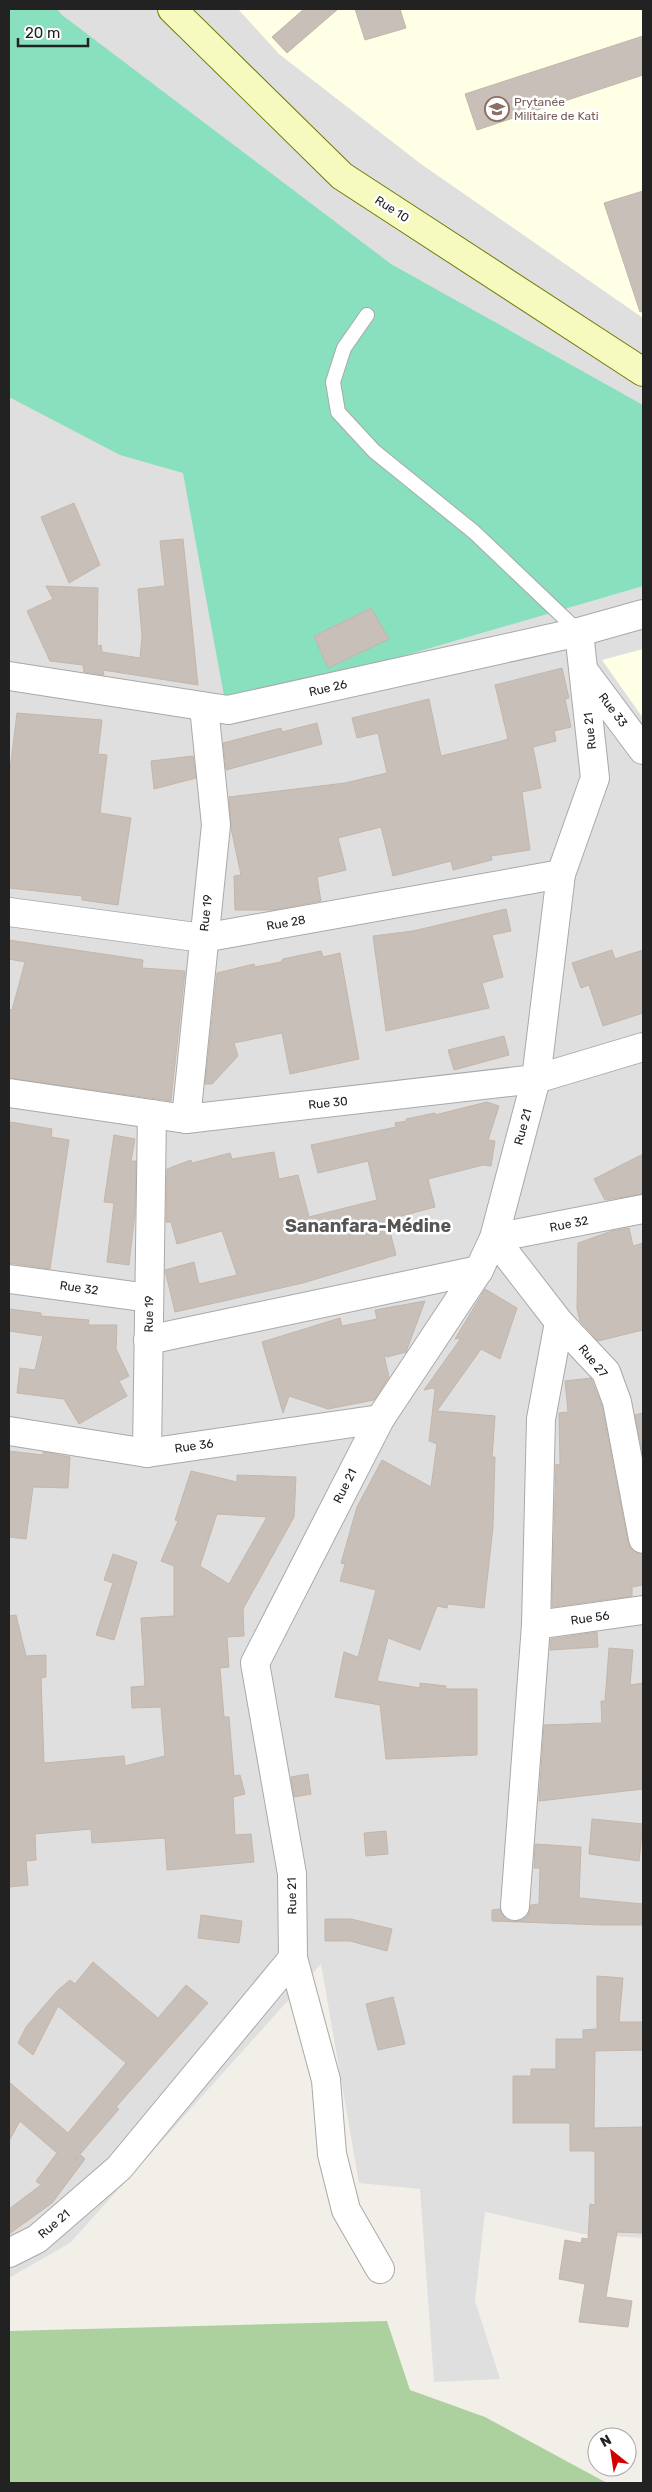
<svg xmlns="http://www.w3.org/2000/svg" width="652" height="2492" font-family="Rubik,sans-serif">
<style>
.residential{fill:#e0dfdf}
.education{fill:#ffffe5}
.forest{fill:#add19e}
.pitch{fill:#88e0be}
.building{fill:#c7bfb8;stroke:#c4b6ab;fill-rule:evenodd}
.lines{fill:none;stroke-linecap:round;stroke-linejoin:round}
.lane-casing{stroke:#a9a9a9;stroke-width:16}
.street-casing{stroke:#a9a9a9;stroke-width:30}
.secondary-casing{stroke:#707d05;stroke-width:30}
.lane{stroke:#fff;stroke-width:14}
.street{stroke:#fff;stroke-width:28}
.secondary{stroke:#f7fabf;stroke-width:28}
.labels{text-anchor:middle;stroke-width:5;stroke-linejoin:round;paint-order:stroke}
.education-label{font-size:12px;fill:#785e54;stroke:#fff;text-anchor:start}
.street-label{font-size:12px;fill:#222;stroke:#fff}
.district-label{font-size:18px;font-weight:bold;fill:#555;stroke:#fff}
</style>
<rect width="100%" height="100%" fill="#f2efe9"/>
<path class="residential" d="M9 9H643V2238L583 2234 485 2212 475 2301 500 2379 434 2382 420 2189 359 2183 321 1964 70 2243 9 2278Z"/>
<g class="education">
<path d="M238 9H643V318L421 164 279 54Z"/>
<path d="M643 649V718L602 660Z"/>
</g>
<path class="forest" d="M387 2321 410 2390 485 2417 607 2483H9V2331Z"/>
<path class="pitch" d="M9 9H57L62 15 391 264 643 405V586L379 663 224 696 183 473 120 455 9 397Z"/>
<g class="building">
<path d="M304 9H338L287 53 272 37Z"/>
<path d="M355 9H400L406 28 365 40Z"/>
<path d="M643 36V75L477 130 465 94Z"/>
<path d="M643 191V311L640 312 604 203Z"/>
<path d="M74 503 100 565 69 583 41 517Z"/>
<path d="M183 539 198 685 103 670 104 675 84 672 83 665 50 661 27 611 53 599 46 586 98 588 97 646 101 645 102 652 140 658 142 636 138 589 165 586 160 541Z"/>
<path d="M371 608 389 639 328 668 314 636Z"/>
<path d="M562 668 569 698 565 699 571 727 554 731 556 741 533 747 541 788 522 792 530 850 491 856 492 860 453 870 451 861 393 876 381 827 338 838 346 870 317 877 321 901 273 910H235L234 876 241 875 231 828 229 797 345 783 387 773 378 733 357 738 352 718 429 699 441 756 502 741 508 739 495 685Z"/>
<path d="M17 713 102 720 98 754 107 755 100 813 131 818 118 905 82 900V896L9 888V778Z"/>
<path d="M317 723 322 744 226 770 223 743 281 728 282 732Z"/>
<path d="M193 756 196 778 154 789 151 761Z"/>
<path d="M506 909 511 931 492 935 503 977 482 983 489 1008 386 1031 373 936 413 931Z"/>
<path d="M9 940 143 960 142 968 185 971 171 1101 9 1078V1009L12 1010 25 962 9 959Z"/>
<path d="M612 950 615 959 643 950V1013L603 1026 589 985 581 988 572 963Z"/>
<path d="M321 951 323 957 340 953 359 1059 290 1074 282 1033 234 1043 238 1056 212 1084H205L217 973 254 964 255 967 281 962 283 959Z"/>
<path d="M504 1036 509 1055 454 1070 448 1050Z"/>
<path d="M487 1102 499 1106 488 1140 495 1141 491 1166 483 1165 428 1179 435 1207 387 1220 396 1255 303 1283 175 1312 165 1270 194 1262 199 1284 237 1275 222 1231 177 1244 171 1222H166L167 1169 191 1160 192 1163 230 1153 232 1159 274 1152 279 1179 298 1175 309 1217 377 1200 368 1161 318 1173 311 1145 396 1127 395 1123 407 1121 406 1119 435 1113V1115Z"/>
<path d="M11 1122 52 1129 51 1137 69 1140 50 1269 9 1263V1138Z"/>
<path d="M114 1135 135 1139 131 1161H136L135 1212 129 1265 107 1262 114 1203 104 1202Z"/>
<path d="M643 1154V1194L605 1200 594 1179Z"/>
<path d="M629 1228 633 1246 643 1243V1330L598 1341 580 1321 577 1309 578 1243 612 1231Z"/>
<path d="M485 1289 517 1308 500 1359 481 1349 437 1411 495 1416 492 1457H495L493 1527 484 1608 448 1604 447 1608 437 1606 420 1650 388 1638 377 1681 420 1688V1683L446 1686 445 1689H477V1755L386 1759 380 1705 335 1697 344 1652 358 1657 376 1590 340 1581 345 1564 341 1563 357 1507 382 1460 431 1487 437 1444 429 1441 435 1390 433 1388 424 1390 461 1338 455 1339Z"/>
<path d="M425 1301 406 1352 387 1357 384 1355 389 1377 374 1400 328 1409 289 1396 283 1413 262 1342 340 1318 342 1326 377 1319 375 1310Z"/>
<path d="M9 1309 41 1313V1316L89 1320 88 1325H117L116 1349 129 1376 119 1381 127 1396 79 1424 64 1399 17 1393 20 1368 35 1370 43 1336 9 1331Z"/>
<path d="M591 1378 602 1406 628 1542 632 1550 643 1554V1585L632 1587V1596L552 1607 556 1464 560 1465 559 1413 568 1412 565 1381Z"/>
<path d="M643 1413V1457L635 1415Z"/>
<path d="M9 1451 43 1455V1452L70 1457 68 1488 33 1487 26 1539 9 1537Z"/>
<path d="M191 1471 237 1482V1475L296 1477 294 1517 243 1609 244 1636 227 1637 229 1667 220 1668 224 1717H229L234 1776 240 1775 245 1794 233 1797 235 1835 251 1834 254 1862 167 1870 165 1838 92 1843 91 1829 35 1834 36 1860 26 1861 28 1885 9 1887V1616L16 1615 26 1656 46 1655V1677L41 1678 44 1763 124 1756 125 1766 165 1756 161 1707 132 1708 131 1687 145 1686 141 1618 174 1616V1566L161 1561 178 1521 175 1520ZM217 1514 267 1517 229 1584 200 1566Z"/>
<path d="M113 1554 137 1562 114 1640 96 1635 113 1583 104 1580Z"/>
<path d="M597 1632 598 1647 550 1650 551 1639Z"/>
<path d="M609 1648 633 1650 630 1685 643 1683V1789L539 1801 544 1725 602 1723 601 1701H605Z"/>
<path d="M308 1774 311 1794 294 1797 291 1777Z"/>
<path d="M592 1819 643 1824 639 1861 589 1854Z"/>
<path d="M386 1831 388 1854 366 1856 364 1833Z"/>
<path d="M535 1844 581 1847 579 1898 643 1904V1925H601L492 1921V1910L500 1909 506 1919 514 1922 522 1920 528 1915 531 1905 539 1904 540 1868H534Z"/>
<path d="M201 1915 242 1921 239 1943 198 1938Z"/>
<path d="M325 1919H351L392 1929 387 1951 350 1941H325Z"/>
<path d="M93 1962 158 2018 186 1985 208 2003 116 2107 119 2109 75 2160 81 2155 85 2159 52 2203 9 2234V2209L41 2185 36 2181 57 2153 20 2121 9 2141V2082L68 2133 126 2063 58 2006 33 2055 18 2043 26 2027 58 1990 70 1980 75 1984Z"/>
<path d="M597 1976 623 1978 619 2022H643V2050L595 2051 594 2128 643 2127V2233L617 2232 606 2297 632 2301 628 2327 579 2322 585 2284 559 2279 565 2240 581 2243 582 2238 588 2239 590 2204 595 2205V2151H570V2123H513V2076H531V2069H556V2039H583V2030L597 2029Z"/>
<path d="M393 1997 405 2044 378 2050 366 2004Z"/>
</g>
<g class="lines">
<defs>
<path id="lane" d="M367 315 344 348 333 382 338 412 374 451 474 532 579 632"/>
<g id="street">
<path d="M584 671 643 750"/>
<path d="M9 676 228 710 579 632 643 614"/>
<path d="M9 912 203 938 561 874"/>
<path d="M9 1093 186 1119 536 1079 643 1047"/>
<path d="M186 1119 216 825 204 707"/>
<path d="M643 1209 494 1238 559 1322 606 1372 617 1402 643 1539"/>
<path d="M9 1279 149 1298"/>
<path d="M148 1340 479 1270"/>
<path d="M9 1431 147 1453 380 1419"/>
<path d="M147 1453 152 1114"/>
<path d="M536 1625 643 1610"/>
<path d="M515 1906 536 1625 541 1419 559 1322"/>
<path d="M293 1958 326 2080 332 2154 346 2210 380 2269"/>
<path d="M9 2253 37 2239 119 2168 293 1958 292 1874 255 1663 380 1419 479 1270 494 1238 536 1079 561 874 595 778 579 632"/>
</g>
<path id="secondary" d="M172 9 342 176 643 372"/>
</defs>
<use href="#lane" class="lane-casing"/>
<use href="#street" class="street-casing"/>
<use href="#secondary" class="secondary-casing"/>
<use href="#lane" class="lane"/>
<use href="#street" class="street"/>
<use href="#secondary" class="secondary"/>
</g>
<defs>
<symbol id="school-ring" viewBox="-11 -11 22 22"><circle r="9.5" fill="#fff" stroke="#8d6e63" stroke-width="1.5"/><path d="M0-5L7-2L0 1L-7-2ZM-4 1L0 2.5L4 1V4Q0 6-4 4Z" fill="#8d6e63"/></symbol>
</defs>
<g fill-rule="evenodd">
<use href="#school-ring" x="483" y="95" width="28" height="28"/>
</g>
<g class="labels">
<g class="education-label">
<text x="514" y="106">Prytanée<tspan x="514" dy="14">Militaire de Kati</tspan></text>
</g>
<g class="street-label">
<text transform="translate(392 209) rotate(33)" y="4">Rue 10</text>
<text transform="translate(328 688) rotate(-13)" y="4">Rue 26</text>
<text transform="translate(613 710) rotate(53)" y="4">Rue 33</text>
<text transform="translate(590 731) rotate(-96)" y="4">Rue 21</text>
<text transform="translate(206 913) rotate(-84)" y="4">Rue 19</text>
<text transform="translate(286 923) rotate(-10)" y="4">Rue 28</text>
<text transform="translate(328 1103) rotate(-6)" y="4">Rue 30</text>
<text transform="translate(523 1127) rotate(-75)" y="4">Rue 21</text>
<text transform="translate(569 1224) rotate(-11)" y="4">Rue 32</text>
<text transform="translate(79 1288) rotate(8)" y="4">Rue 32</text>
<text transform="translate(149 1314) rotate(-89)" y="4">Rue 19</text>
<text transform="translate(593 1361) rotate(51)" y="4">Rue 27</text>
<text transform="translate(194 1446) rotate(-8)" y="4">Rue 36</text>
<text transform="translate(345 1486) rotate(-63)" y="4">Rue 21</text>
<text transform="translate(590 1618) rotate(-8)" y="4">Rue 56</text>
<text transform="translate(292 1896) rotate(-91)" y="4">Rue 21</text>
<text transform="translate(54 2224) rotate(-40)" y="4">Rue 21</text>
</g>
<g class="district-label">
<text x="368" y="1232">Sananfara-Médine</text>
</g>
</g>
<rect width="652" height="2492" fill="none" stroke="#222222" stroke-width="20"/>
<g transform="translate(612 2452) rotate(330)"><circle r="24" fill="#ffffff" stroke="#a7a7a7"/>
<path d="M0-4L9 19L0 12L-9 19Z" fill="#d40000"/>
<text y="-8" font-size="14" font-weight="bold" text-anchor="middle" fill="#222222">N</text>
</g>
<path d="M18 38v8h70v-8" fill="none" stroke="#222222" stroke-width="2.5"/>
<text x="25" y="38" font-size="15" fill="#222222" stroke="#ffffff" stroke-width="4" paint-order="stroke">20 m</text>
</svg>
